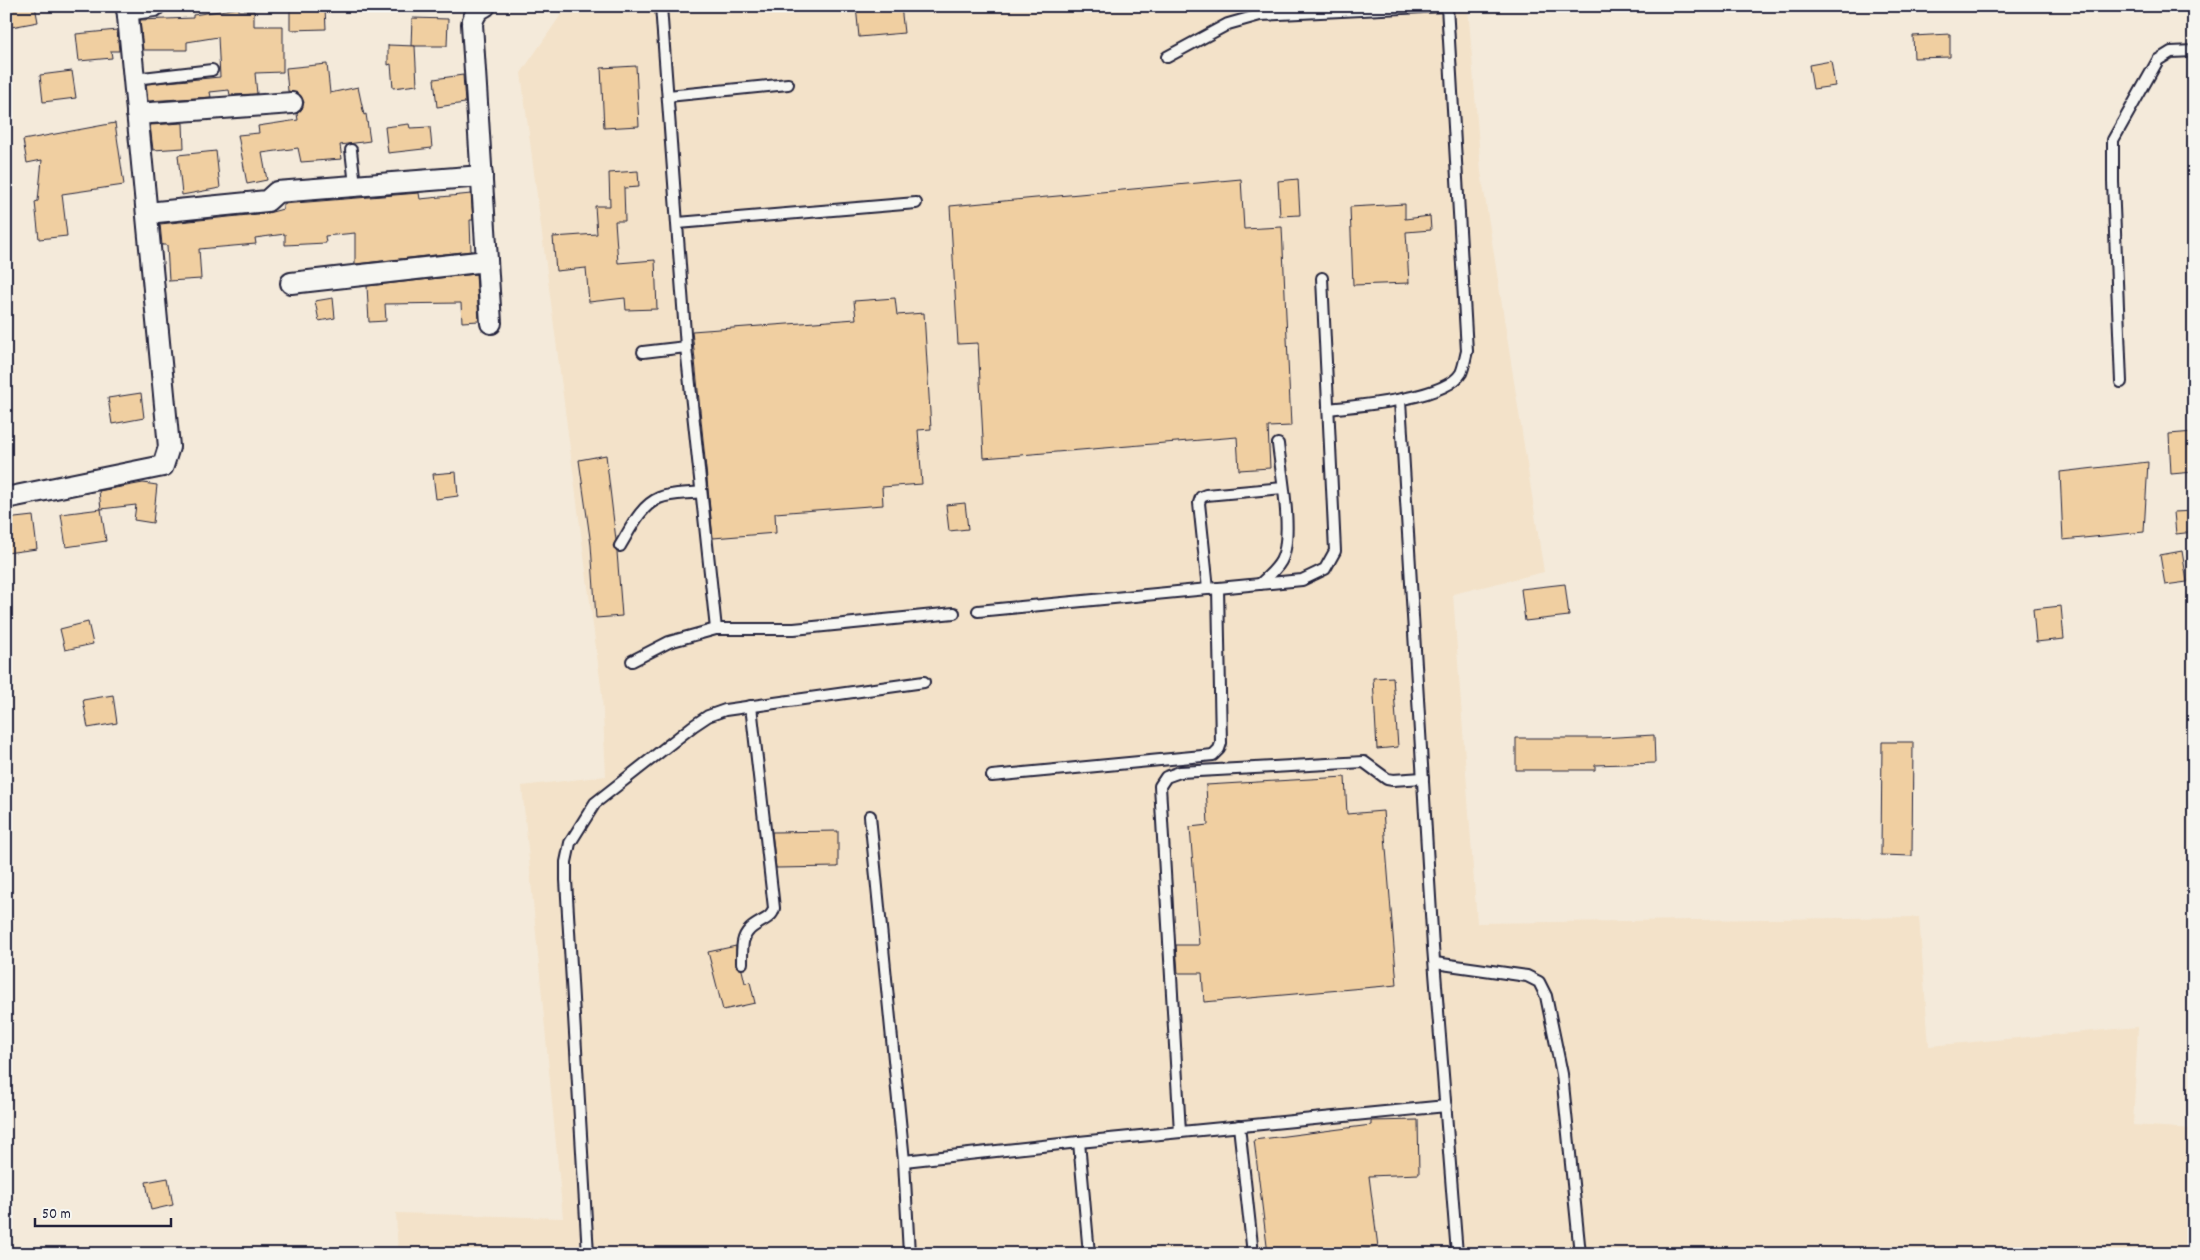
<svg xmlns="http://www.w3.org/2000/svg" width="2200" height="1260" font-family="Dekko,sans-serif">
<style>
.built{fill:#f3e2c9}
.building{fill:#f0cfa1;stroke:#22223b}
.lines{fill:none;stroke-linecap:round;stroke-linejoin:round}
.service-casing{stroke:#22223b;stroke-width:14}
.minor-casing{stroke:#22223b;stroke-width:24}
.service{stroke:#f6f6f2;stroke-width:10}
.minor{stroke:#f6f6f2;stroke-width:20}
</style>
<rect width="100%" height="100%" fill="#f4eada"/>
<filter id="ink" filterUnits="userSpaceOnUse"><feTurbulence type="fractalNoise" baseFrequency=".02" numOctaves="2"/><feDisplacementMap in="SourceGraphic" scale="10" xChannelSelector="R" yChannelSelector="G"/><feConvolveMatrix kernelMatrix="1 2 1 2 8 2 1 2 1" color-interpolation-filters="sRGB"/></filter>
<g filter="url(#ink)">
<path class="built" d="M567 6H1468L1481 172 1544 572 1453 594 1477 923 1919 917 1929 1046 2138 1027 2133 1125 2194 1129V1254H398L396 1213 563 1218 522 786 606 776 602 694 521 73Z"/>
<g class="building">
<path d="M6 6H35L38 22 6 28Z"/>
<path d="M856 6H901L904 33 859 37Z"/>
<path d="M239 8V11H254V26H283V72L255 73 257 94 230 95 229 90 210 92 211 97 148 101 146 84 220 77 218 37 187 42V50H143L140 20 193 18V15Z"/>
<path d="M325 8 326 29 290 30V9Z"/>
<path d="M412 18 448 19 447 46H411Z"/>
<path d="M117 30 119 51H111L112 58 79 61 76 34Z"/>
<path d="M1950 34V57L1914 58 1913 36Z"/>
<path d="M388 45 415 46 417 85 393 88 391 64 388 65Z"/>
<path d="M1831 61 1835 86 1813 89 1809 65Z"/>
<path d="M327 64 330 93 358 87 364 115 366 114 370 141 340 145 342 159 301 162 298 148 262 153 267 180 247 184 238 135 259 133 258 126 298 120 297 114 302 109 304 102 298 93 288 91 286 68Z"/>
<path d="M636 66 639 126 604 128 601 68Z"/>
<path d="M72 71 76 98 43 102 40 75Z"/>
<path d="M463 75 465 103 437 107 434 79Z"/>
<path d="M115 123 124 185 62 194 67 236 39 239 35 202 38 201 42 160 27 163 23 140Z"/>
<path d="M183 123 184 148 153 150 150 125Z"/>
<path d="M409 124 410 128 430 127 432 148 388 153 385 127Z"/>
<path d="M216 151 220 188 182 195 178 155Z"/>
<path d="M638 171 639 187 624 188 625 221H615L618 263 655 260 657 309 626 310 625 298 589 302 586 268 556 271 553 237 597 234 595 206H610L609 173Z"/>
<path d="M1241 179 1244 229 1282 227 1291 426 1268 427 1270 468 1239 470 1237 437 984 458 978 343 958 344 950 206Z"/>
<path d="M1298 179 1300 215 1280 216 1278 181Z"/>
<path d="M419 193 420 199 471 194 473 220H470L471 251 355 264V233L325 236 326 243 285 245V234L255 238 256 244 199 249 201 279 169 281 167 245H162L160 224 268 213 283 209V204Z"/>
<path d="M1405 204V219L1430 216 1431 230 1406 232 1409 283 1353 285 1350 207Z"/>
<path d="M476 274 479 321 462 322 461 303 385 304 386 321 369 322 367 286Z"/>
<path d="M333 298 335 318 319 321 315 301Z"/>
<path d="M895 298 897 315 924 313 931 429 918 430 922 484 882 487 883 505 775 513 776 533 713 538 692 331 856 319 854 301Z"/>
<path d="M141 393 144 418 112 424 108 398Z"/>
<path d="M2194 432V472L2171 474 2169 434Z"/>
<path d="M606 455 616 540 613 546 617 552 622 616 596 618 591 545 579 460Z"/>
<path d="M2148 462 2144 532 2063 540 2060 472Z"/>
<path d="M456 472 458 496 436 499 433 474Z"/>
<path d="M143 483 157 485 153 523 134 520 136 505 101 509 99 491Z"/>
<path d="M965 503 968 529 949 531 946 505Z"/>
<path d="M101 509 106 541 66 547 61 514Z"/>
<path d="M2194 511V532L2176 534 2174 512Z"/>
<path d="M33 516 37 549 6 553V519Z"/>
<path d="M2182 551 2187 582 2165 585 2160 555Z"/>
<path d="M1565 584 1569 616 1525 621 1521 589Z"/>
<path d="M2061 606 2064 639 2036 642 2033 609Z"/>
<path d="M88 622 93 644 65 650 60 629Z"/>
<path d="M1393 677 1398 747 1377 749 1373 678Z"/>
<path d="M113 695 117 723 88 728 83 700Z"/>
<path d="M1654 735 1655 763 1595 765V770H1516V738H1600Z"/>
<path d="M1882 742H1913L1912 856 1881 855Z"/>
<path d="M1345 777 1347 814 1383 811 1397 985 1204 1002 1202 973H1178L1176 945H1199L1190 827 1208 825 1206 785Z"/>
<path d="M838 831V867L776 868 772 832Z"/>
<path d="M736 946V966L742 970 745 983 750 982 755 1003 723 1010 708 952Z"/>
<path d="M1418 1120 1419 1174 1369 1176 1378 1247 1327 1254H1268L1254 1140 1371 1125V1121Z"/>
<path d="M168 1178 173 1205 151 1210 146 1182Z"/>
</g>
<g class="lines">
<defs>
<g id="service">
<path d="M661 6 686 347 716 629H794L954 613"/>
<path d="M1167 57 1228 24 1260 15 1444 6"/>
<path d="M134 79 212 70"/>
<path d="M668 96 788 84"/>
<path d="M351 150 355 185"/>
<path d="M678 223 916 203"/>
<path d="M643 352 686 347"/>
<path d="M2121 382 2113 182V140L2158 60 2171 52 2194 51"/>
<path d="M1400 401 1433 947 1457 1254"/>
<path d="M1328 409C1357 406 1446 399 1461 373 1464 367 1465 358 1467 351L1447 6"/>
<path d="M620 546C630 530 640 506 659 498 671 493 688 494 701 492"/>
<path d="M1260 584C1268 577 1276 570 1281 561 1294 537 1281 472 1278 444"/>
<path d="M1208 589 1199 503 1201 497 1206 495 1283 488"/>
<path d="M978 611 1302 580 1325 569 1335 551 1322 278"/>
<path d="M632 661 669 642 716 629"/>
<path d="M992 776 1213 755 1219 749 1221 743 1218 588"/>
<path d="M870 816 904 1161 909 1254"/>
<path d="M742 963C742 956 742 948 743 942 747 921 772 923 774 908L751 706"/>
<path d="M1435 963 1527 976 1539 982 1546 996 1562 1074 1580 1254"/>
<path d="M1239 1126 1253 1254"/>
<path d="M1180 1132 1160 786 1166 777 1180 772 1364 762 1387 779 1393 780 1423 778"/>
<path d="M1079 1142 1089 1254"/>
<path d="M904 1161 1079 1142 1446 1106"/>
<path d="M588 1254 566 880V862L570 843 595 803 693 726 708 716 725 710 924 682"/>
</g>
<g id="minor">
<path d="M485 6C477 10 474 15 472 24L491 323"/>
<path d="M127 10 154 6"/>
<path d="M137 114 292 103"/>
<path d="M147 213 267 201 277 192 482 176"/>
<path d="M291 283 487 261"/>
<path d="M6 498 163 466 169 447 127 6"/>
</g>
</defs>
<use href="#service" class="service-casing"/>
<use href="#minor" class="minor-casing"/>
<use href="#service" class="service"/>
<use href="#minor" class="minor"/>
</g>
</g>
<rect width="2200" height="1260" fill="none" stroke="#f6f6f2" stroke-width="25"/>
<rect x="12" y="12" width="2175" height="1235" fill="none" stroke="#22223b" stroke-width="2" filter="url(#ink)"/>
<path d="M35 1218v8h136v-8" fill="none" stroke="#22223b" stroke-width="2.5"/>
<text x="42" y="1218" font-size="15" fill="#22223b" stroke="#f6f6f2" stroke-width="4" paint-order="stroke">50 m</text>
</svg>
